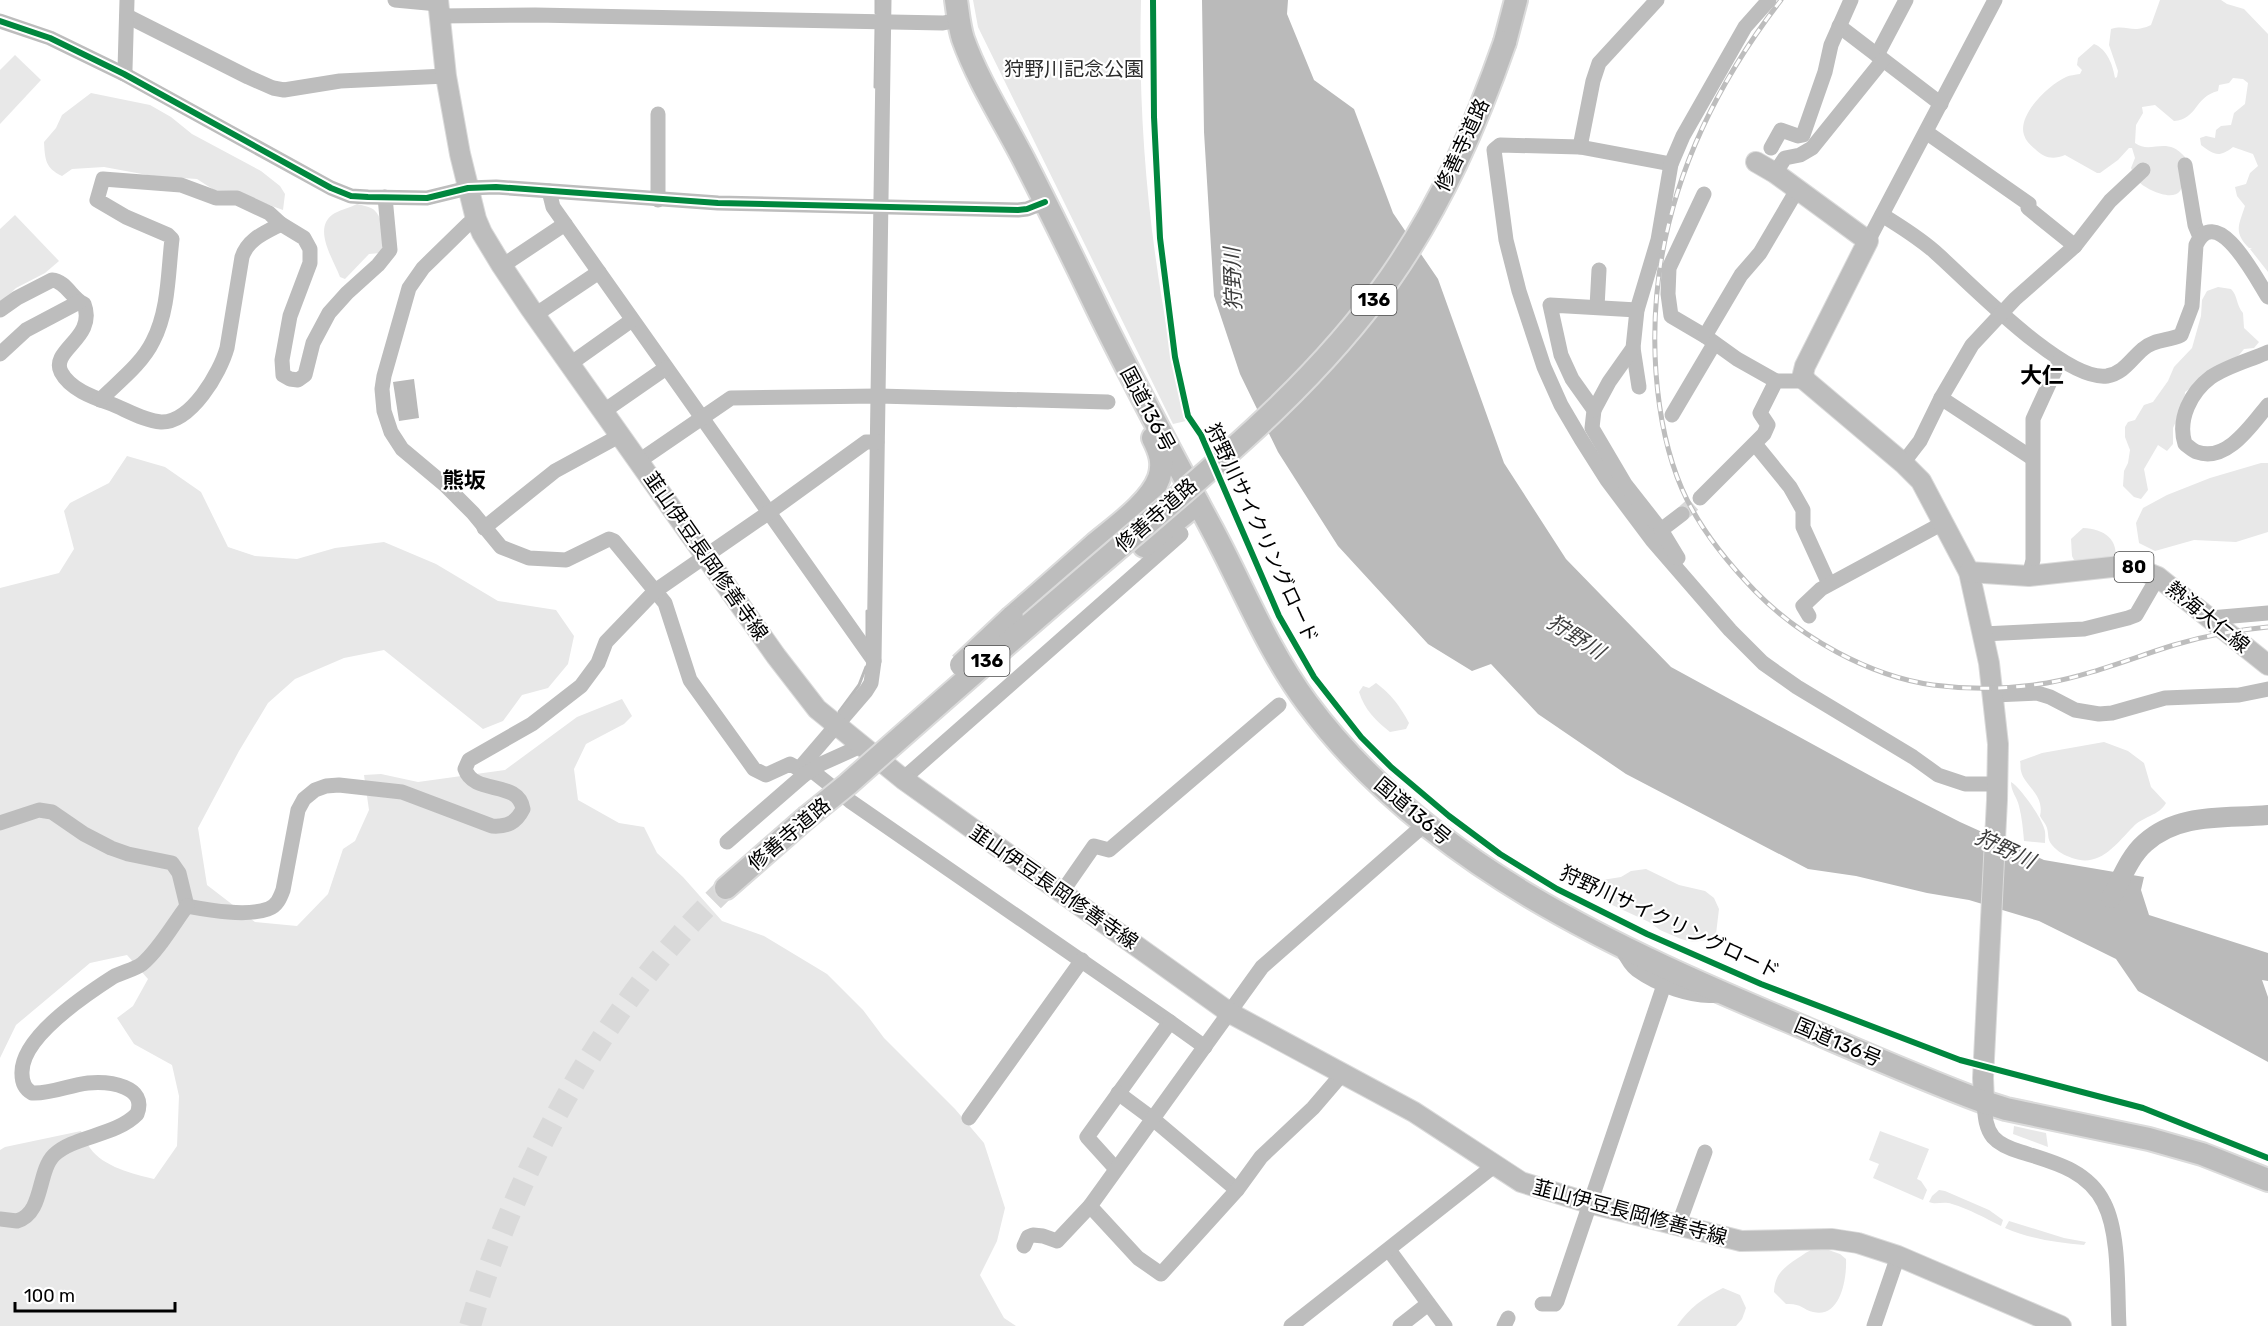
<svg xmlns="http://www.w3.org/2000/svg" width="2268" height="1326" font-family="Rubik,'Noto Sans JP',sans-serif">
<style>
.green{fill:#e8e8e8}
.water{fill:#bababa}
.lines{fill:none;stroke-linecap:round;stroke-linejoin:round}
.stream{stroke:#bababa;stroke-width:3}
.river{stroke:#bababa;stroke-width:20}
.minor-tunnel{stroke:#d9d9d9;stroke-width:15;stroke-dasharray:15 8;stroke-linecap:butt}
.highway-tunnel{stroke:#d9d9d9;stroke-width:22;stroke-dasharray:22 11;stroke-linecap:butt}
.major-casing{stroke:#dbdbdb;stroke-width:22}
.highway-casing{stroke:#dbdbdb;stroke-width:26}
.minor{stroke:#bdbdbd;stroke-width:15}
.major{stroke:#bdbdbd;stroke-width:20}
.highway{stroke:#bdbdbd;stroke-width:22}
.rail-casing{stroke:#bdbdbd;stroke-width:5}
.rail{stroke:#fff;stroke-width:3;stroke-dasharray:9;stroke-linecap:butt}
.highway-bridge-casing{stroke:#dbdbdb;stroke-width:26;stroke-linecap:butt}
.highway-bridge{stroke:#bdbdbd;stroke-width:22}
.cycleway-casing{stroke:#fff;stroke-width:10}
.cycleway{stroke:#00873e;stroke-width:6}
.labels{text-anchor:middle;stroke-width:4.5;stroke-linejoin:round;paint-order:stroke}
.shield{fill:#fff;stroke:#4c4c4c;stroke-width:1.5}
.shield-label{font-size:18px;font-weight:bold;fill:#000}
.park-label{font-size:20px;fill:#2c2c2c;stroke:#fff}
.street-label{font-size:20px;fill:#000;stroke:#fff}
.water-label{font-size:21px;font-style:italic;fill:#3d3d3d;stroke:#fff}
.quarter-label{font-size:22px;font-weight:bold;fill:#000;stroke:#fff}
</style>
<rect width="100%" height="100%" fill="#fff"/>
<g class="green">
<path d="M973 0H1141C1137 142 1154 284 1186 421L1173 424 978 27Z"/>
<path d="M2160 0H2221L2227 4 2244 9 2268 34V272L2250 249 2252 248H2249C2233 232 2239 225 2245 206L2237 196 2235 187 2246 184 2250 173 2258 166 2253 154 2233 147C2219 158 2214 155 2201 145L2200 138 2206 136 2215 138 2216 130 2221 126 2231 125 2234 113 2245 104 2248 83 2243 79 2233 78 2229 83 2219 85 2218 91C2194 97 2198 119 2174 121L2155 105 2142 107 2143 113 2136 125 2135 143C2151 155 2166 135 2185 157 2183 168 2186 182 2180 191 2172 202 2145 189 2138 181 2135 177 2133 172 2131 168L2135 158 2132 148H2129L2118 160 2100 173H2097L2065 155C2053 160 2044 158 2035 149 2030 145 2026 141 2024 135 2017 114 2050 84 2066 77 2070 75 2075 75 2080 74L2082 70 2077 65 2078 58 2094 44C2107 49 2113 65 2115 78L2117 77 2118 71 2109 45 2111 29C2127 24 2132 34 2151 25Z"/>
<path d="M15 55 41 80 0 124V70Z"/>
<path d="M91 93 150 105 171 117 192 134 261 171 280 186 285 194 283 210 231 191 214 190 197 179 153 176 104 167 72 169 62 176C45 168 45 159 44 142L56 128 62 115Z"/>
<path d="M357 204C361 205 367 206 371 208 384 214 386 242 380 253L369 254 345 279 340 277C333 258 311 227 335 213 342 209 350 208 357 204Z"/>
<path d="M15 215 59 261 45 273 16 288 0 303V229Z"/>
<path d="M2218 287 2231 289C2238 296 2236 305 2243 313L2244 328 2259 342 2254 348 2244 349 2239 355 2185 392 2184 404 2173 428V444L2167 451 2158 445 2144 469 2148 490 2141 499 2134 497 2123 486 2124 471 2128 463 2130 450 2125 437V427L2128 422 2135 420 2144 405 2153 402 2168 381 2174 367 2192 348 2201 316 2202 300 2207 291Z"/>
<path d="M127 456 165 467 201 492 228 547 255 556 297 559 335 548 384 542 436 564 498 601 556 610 574 636 568 664 548 688 522 695 503 721 483 729 384 650 344 658 295 679 268 703 239 751 198 828 207 885 255 922 297 926 328 894 343 849 355 841 369 810 364 775 381 774 418 782 505 770 577 717 622 699 632 716 624 724 586 744 574 769 578 800 619 823 644 827 657 853 683 877 722 921 764 936 827 974 863 1010 884 1038 955 1109 984 1143 1005 1208 997 1241 980 1275 1004 1318 1016 1326H0V1150L5 1147 81 1131C84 1137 86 1143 90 1148 103 1167 134 1174 154 1179L177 1146 179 1096 172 1065 134 1044 117 1018 133 1006 148 979 127 955 90 963 16 1025 0 1058V588L59 573 74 549 64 511 70 503 109 483Z"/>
<path d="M2261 463H2268V532L2236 542 2194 540 2155 551 2139 543 2136 523 2143 508 2167 495 2210 478Z"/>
<path d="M2083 528C2104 529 2119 539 2115 561L2076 564 2072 556 2071 539Z"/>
<path d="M1376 683C1391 694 1400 706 1409 723L1406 729 1390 732C1375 720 1365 710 1359 692L1363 686 1369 688Z"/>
<path d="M2104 742 2128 751 2144 763 2151 787 2166 803C2159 816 2143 816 2133 827 2115 845 2100 868 2072 858 2064 855 2058 852 2052 845 2047 839 2049 835 2047 828 2046 824 2042 820 2040 816 2045 794 2024 786 2021 771 2020 768 2021 765 2020 761L2042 753Z"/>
<path d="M2011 782C2020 787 2041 817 2044 828 2046 833 2045 838 2045 843L2024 841C2023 829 2022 818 2019 806 2017 797 2011 792 2011 782Z"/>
<path d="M1646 869 1679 885 1705 891 1714 898 1719 909 1716 934 1706 940 1693 942 1681 939 1660 930 1649 922 1610 904 1596 888V881L1621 877 1631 871Z"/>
<path d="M2014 1126 2046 1133 2048 1147 2013 1134Z"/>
<path d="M1880 1131 1929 1149 1917 1179 1921 1181 1927 1190 1923 1200 1873 1178 1879 1164 1869 1160Z"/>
<path d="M1939 1190 1945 1191 1989 1210 2003 1220 2001 1226C1985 1218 1969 1209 1952 1204 1943 1201 1936 1205 1929 1202L1932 1196Z"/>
<path d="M2009 1221 2064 1238 2086 1242 2084 1245C2057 1243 2031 1239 2005 1228Z"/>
<path d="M1820 1247 1840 1254 1846 1259C1847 1277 1841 1319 1813 1312 1802 1309 1801 1303 1786 1304L1774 1292C1775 1274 1783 1268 1798 1258 1806 1253 1810 1249 1820 1247Z"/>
<path d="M1723 1288 1740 1295 1746 1308 1742 1319 1736 1326H1677C1689 1308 1703 1298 1723 1288Z"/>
</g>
<g class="water">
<path d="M1202 0H1288L1287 14 1314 80 1354 109 1393 213 1438 279 1504 463 1566 559 1671 667 1880 781 1960 822 2044 860 2144 877 2141 890 2149 915 2268 953V981L2262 980 2268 997V1062L2138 991 2116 959 2039 921 1969 900 1927 893 1856 876 1808 869 1626 774 1538 714 1491 664 1472 671 1428 644 1338 546 1278 452 1240 374 1214 296 1204 132Z"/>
<path d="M414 379 419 418 399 421 393 382Z"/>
</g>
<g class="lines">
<g class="stream">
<path d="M876 13V0"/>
<path d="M875 87 876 28"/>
<path d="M867 640V611"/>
<path d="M839 712 859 685 866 667"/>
</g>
<path class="river" d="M2111 898C2121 880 2129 857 2145 843 2179 812 2226 819 2268 815"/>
<path class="minor-tunnel" d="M1682 514 1700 498"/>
<path class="highway-tunnel" d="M470 1326C516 1168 606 1001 726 888"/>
<defs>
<g id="major">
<path d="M438 0 446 76 460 154 476 219 482 233 502 266 530 308 776 656 817 709 903 779 1230 1013 1414 1112 1521 1182 1589 1203 1741 1241 1832 1239 1858 1243 1898 1256 2061 1326"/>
<path d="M1756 162 1775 173 1868 241 1805 366 1803 374 1806 381 1903 463 1921 481 1969 572 1989 663 1998 744 1997 800 1983 1078 1984 1102"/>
<path d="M1969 572 2029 576 2121 566 2133 567 2158 577 2268 665"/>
</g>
<g id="highway">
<path d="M956 0C958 13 959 27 963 39 978 81 1004 121 1024 160 1049 209 1074 260 1098 310 1134 384 1173 456 1212 529 1243 587 1267 649 1307 703 1427 865 1619 950 1800 1026 1861 1052 1922 1079 1984 1102L2006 1109 2149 1139 2202 1154 2268 1180"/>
<path d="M1505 42 1516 0"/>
<path d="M1144 546 1198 503"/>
<path d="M1012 617C1040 593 1068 568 1095 544 1115 527 1150 503 1159 478 1164 463 1160 452 1153 438"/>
<path d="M726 888 806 818"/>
</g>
</defs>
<use href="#major" class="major-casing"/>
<use href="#highway" class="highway-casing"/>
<g class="minor">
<path d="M395 0 438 4"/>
<path d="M127 16 248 77 273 88 284 90 340 81 446 76"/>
<path d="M439 16 535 15 943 23 959 20"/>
<path d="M0 21 50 38 124 74 331 188 351 196 368 197 427 198 468 188 496 187 718 203 1018 210 1027 209 1045 202"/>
<path d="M1839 26 1941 104"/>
<path d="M1877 55 1906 0"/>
<path d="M124 74 125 69 127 0"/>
<path d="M658 114V200"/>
<path d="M1926 132 2029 204 2028 208 2075 246"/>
<path d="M1580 147 1593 81 1599 63 1657 0"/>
<path d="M1771 148 1781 130 1798 136 1803 135 1825 72 1831 45 1851 0"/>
<path d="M1671 164 1580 147 1500 145 1494 150 1506 240 1519 291 1544 367 1561 405 1581 439 1607 480 1652 540 1730 630 1763 663 1797 687 1913 757 1938 775 1965 784H1997"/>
<path d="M2185 165 2195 225 2200 237"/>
<path d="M1775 173 1785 158 1800 155 1812 148 1883 60"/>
<path d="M549 191 553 207 874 661"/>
<path d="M1704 194 1669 268 1668 294 1671 316 1705 336"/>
<path d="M1882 215C1900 226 1919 238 1935 252 1968 281 2064 382 2107 376 2124 373 2131 359 2143 349 2154 339 2169 341 2181 335L2192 306 2196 245C2217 201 2257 280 2268 297"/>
<path d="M476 219 468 224 423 268 409 288 384 376 382 389 384 411 391 432 402 449 445 485 473 513 501 547 529 558 566 560 609 539 614 541 665 603 690 680 754 769 766 775 790 764 799 769 804 775"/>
<path d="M1868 241 1995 0"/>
<path d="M502 266 565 224"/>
<path d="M1597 307 1599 270"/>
<path d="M0 310 17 298 52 280C66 281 72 299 84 304 97 338 50 350 61 372 70 389 92 397 109 403 125 409 144 421 161 422 191 423 220 373 227 348L242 257C248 239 264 233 281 224"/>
<path d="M1637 310 1550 305 1561 355 1572 379 1594 410 1592 428 1625 484 1661 530"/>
<path d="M535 315 599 272"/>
<path d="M1633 348 1639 387"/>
<path d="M2268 352C2250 360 2227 366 2211 377 2191 392 2177 419 2185 444 2188 446 2193 451 2197 452 2227 463 2252 424 2268 405"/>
<path d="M0 354 26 330 79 302"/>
<path d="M570 364 632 320"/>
<path d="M1776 381 1737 359 1705 336 1741 275 1760 253 1797 190"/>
<path d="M1941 398 2032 458"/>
<path d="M100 400C118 382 142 364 153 341 169 310 168 272 172 239L168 235 126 217 97 200 103 179 181 185 216 198H237L269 213 281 224 304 238 310 249V263L290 316 282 360 283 375 290 379 298 380 305 375 313 343 329 313 347 293 378 265 390 250 385 197"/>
<path d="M1594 410 1609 382 1633 348 1637 310 1658 240 1671 164 1683 136 1745 27 1769 0"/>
<path d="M604 411 666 368"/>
<path d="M1672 415 1714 344"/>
<path d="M1755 444 1790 487 1803 510V527L1829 584"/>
<path d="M639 461 731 398 878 396 1108 402"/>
<path d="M1903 463 1920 441 1941 398 1972 345 2015 299 2075 246 2110 201 2143 170"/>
<path d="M1700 498 1764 434 1768 425 1760 413 1776 381H1806"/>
<path d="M484 528 555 471 621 435"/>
<path d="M1678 558 1661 530 1682 514"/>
<path d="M2029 576 2033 560V419L2060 360"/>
<path d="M1809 616 1803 606 1821 589 1943 523"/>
<path d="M2210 618 2268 613"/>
<path d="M1983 634 2084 629 2128 618 2136 615 2158 577"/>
<path d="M1994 695 2037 693 2050 697 2075 710 2099 714 2112 713 2165 698 2239 695 2268 689"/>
<path d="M799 769 866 691 871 683 874 661 884 0"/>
<path d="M811 770 850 801 1170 1022 1087 1137 1116 1169"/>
<path d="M903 779 1181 534"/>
<path d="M0 823 39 810 52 812 84 834 111 848 128 854 172 863 179 873 187 906"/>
<path d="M727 842 804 775 821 764 861 746"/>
<path d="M1062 892 1094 846 1109 850 1279 705"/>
<path d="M187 906C209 910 246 917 268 909 277 906 280 898 283 890L298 810 304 799 315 790 326 786 339 785 402 792 492 826C507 827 516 823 523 809 518 779 474 796 465 769L469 760 532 724 581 686 598 663 606 642 655 591 768 513 866 442H877"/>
<path d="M1621 947C1625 955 1630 965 1637 970 1658 985 1692 998 1717 995"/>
<path d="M1170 1022 1205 1047"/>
<path d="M1118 1093 1153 1119 1237 1190"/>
<path d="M1984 1102C1985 1114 1985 1127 1993 1137 2000 1145 2011 1149 2021 1152 2053 1162 2088 1170 2104 1203 2120 1234 2117 1291 2119 1326"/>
<path d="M969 1118 1082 960"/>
<path d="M1090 1206 1138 1258 1161 1274 1237 1190 1261 1157 1313 1108 1343 1073"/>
<path d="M0 1219 17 1221C44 1213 37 1172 54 1155 73 1136 116 1136 137 1114 148 1086 109 1081 88 1083 69 1085 52 1094 32 1093 25 1089 22 1083 22 1074 20 1038 85 995 113 977 122 972 134 970 142 964 159 950 174 923 187 906"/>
<path d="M1678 1226 1705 1152"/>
<path d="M1024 1246 1028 1237 1033 1235 1043 1236 1057 1241 1090 1206 1262 967 1425 824"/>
<path d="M1389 1250 1445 1326"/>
<path d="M1542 1304H1555L1557 1301 1664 985"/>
<path d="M1291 1326 1495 1165"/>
<path d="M1400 1326 1428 1304"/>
<path d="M1504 1326 1508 1318"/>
<path d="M1874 1326 1898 1256"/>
</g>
<use href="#major" class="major"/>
<use href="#highway" class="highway"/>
<defs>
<path id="rail" d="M1781 0C1697 109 1646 233 1656 373 1659 413 1666 452 1682 489 1699 528 1726 561 1755 591 1801 638 1869 676 1933 685 1971 690 2010 689 2047 683 2091 675 2132 658 2174 645 2204 636 2236 630 2268 627"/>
</defs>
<use href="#rail" class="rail-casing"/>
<use href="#rail" class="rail"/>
<defs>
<g id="highway-bridge">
<path d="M961 665 1012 617"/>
<path d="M806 818 848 784C936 706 1025 628 1115 551 1213 467 1316 384 1390 278 1441 205 1476 125 1505 42"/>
</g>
</defs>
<use href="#highway-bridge" class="highway-bridge-casing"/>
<use href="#highway-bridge" class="highway-bridge"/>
<defs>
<g id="cycleway">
<path d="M1153 0 1154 117 1160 238 1175 357 1188 416 1201 435 1279 616 1314 677 1361 737 1391 767 1449 816 1500 854 1557 889 1647 934 1761 984 1960 1060 2143 1108 2268 1158"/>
<path d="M0 21 50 38 124 74 331 188 351 196 368 197 427 198 468 188 496 187 718 203 1018 210 1027 209 1045 202"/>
</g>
</defs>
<use href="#cycleway" class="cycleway-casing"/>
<use href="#cycleway" class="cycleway"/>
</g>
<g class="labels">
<g class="shield">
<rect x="1351.5" y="285" width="45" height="30" rx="4.5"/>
<rect x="2114.5" y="552" width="39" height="30" rx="4.5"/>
<rect x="964.5" y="646" width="45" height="30" rx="4.5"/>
</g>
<g class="shield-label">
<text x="1374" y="306">136</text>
<text x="2134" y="573">80</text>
<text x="987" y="667">136</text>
</g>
<g class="park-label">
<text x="1074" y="76">狩野川記念公園</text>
</g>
<g class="street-label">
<text transform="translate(1462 145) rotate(-65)" y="7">修善寺道路</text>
<text transform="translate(1148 409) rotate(62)" y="7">国道136号</text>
<text transform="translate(1156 515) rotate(-41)" y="7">修善寺道路</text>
<text transform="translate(1262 533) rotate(65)" y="7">狩野川サイクリングロード</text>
<text transform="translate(706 556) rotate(55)" y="7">韮山伊豆長岡修善寺線</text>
<text transform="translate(2208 617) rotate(39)" y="7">熱海大仁線</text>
<text transform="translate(1413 811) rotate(40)" y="7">国道136号</text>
<text transform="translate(789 834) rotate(-40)" y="7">修善寺道路</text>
<text transform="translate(1054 887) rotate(35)" y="7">韮山伊豆長岡修善寺線</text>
<text transform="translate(1670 922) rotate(25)" y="7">狩野川サイクリングロード</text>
<text transform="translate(1838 1042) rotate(23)" y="7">国道136号</text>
<text transform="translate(1630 1212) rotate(15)" y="7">韮山伊豆長岡修善寺線</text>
</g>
<g class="water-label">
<text transform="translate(1233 279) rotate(-92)" y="7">狩野川</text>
<text transform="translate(1576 637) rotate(33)" y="7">狩野川</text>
<text transform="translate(2005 849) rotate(25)" y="7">狩野川</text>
</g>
<g class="quarter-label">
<text x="2042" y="383">大仁</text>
<text x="464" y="488">熊坂</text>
</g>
</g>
<path d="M15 1302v9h160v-9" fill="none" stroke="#000000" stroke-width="3"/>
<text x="24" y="1302" font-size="18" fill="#000000" stroke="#ffffff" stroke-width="4.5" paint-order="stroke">100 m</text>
</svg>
